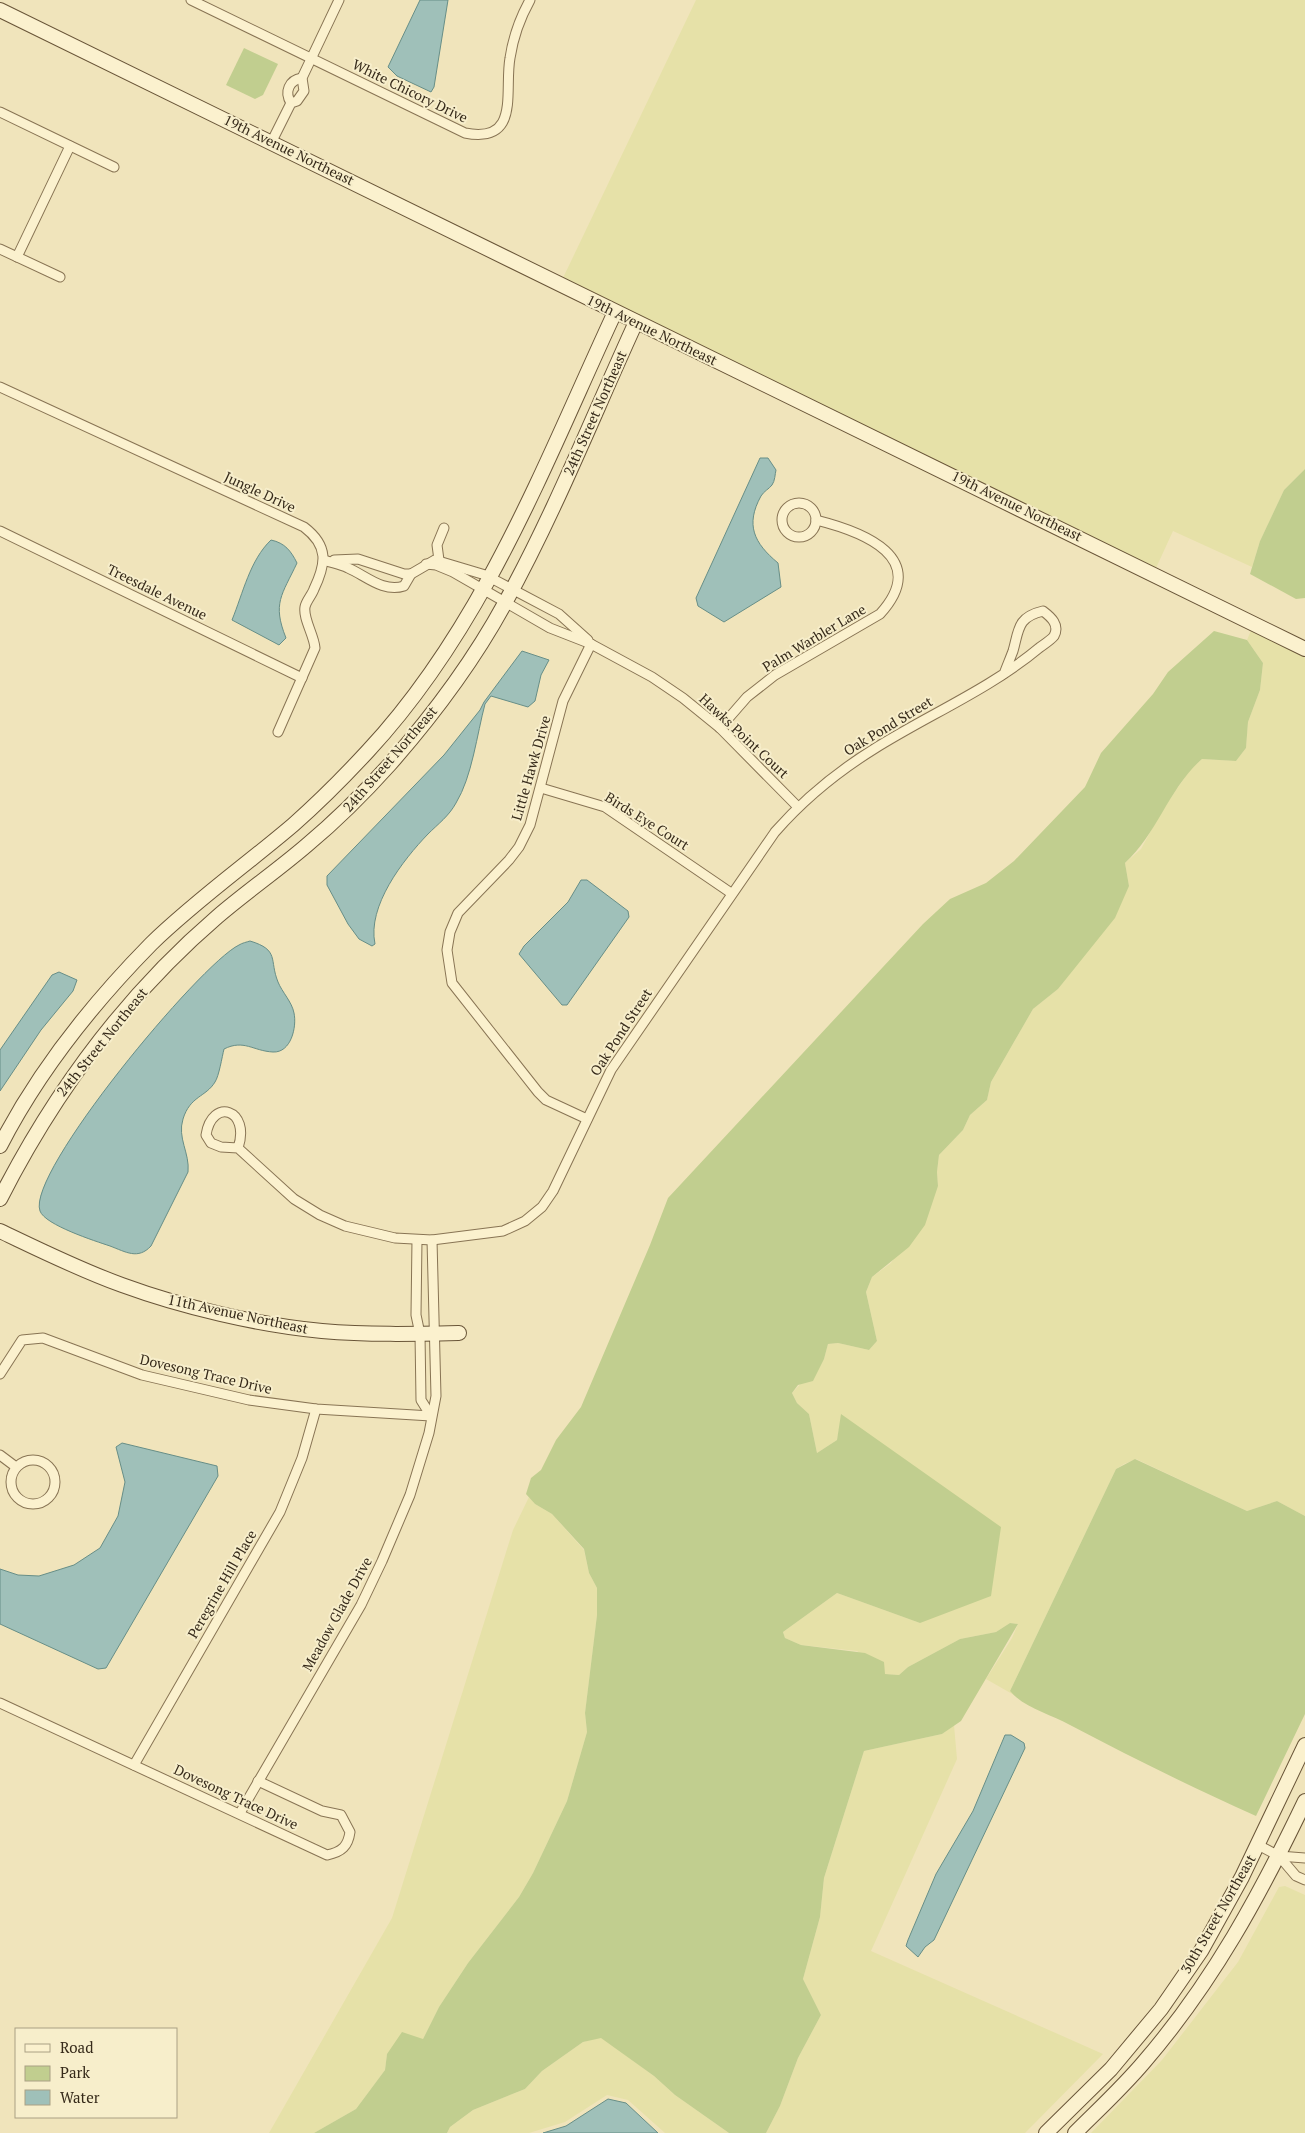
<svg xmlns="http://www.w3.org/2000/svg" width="1305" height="2133" font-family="'PT Serif',serif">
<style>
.farmland{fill:#e6e1a8}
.green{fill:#c1ce8f}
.water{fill:#9fc0b9;stroke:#678e87}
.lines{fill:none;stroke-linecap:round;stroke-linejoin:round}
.street-casing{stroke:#887454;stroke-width:11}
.secondary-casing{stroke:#695538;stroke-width:16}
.street{stroke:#fbf1ce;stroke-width:9}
.secondary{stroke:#fbf1ce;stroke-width:14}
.labels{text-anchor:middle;stroke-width:4;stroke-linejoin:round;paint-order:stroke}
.street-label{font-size:14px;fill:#362a1a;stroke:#f7eecb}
</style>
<rect width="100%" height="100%" fill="#f0e4bb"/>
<g class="farmland">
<path d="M696 0H1305V469L1284 490 1260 541 1252 567 1173 531 1156 568 562 280Z"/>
<path d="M1252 628 1305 655V1516L1277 1501 1247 1511 1136 1459 1124 1464 1116 1469 1010 1691 1014 1695 986 1679 1012 1638 1018 1624 1010 1623 996 1632 960 1639 908 1667 899 1675 885 1674 857 1651 801 1645 785 1638 783 1632 837 1593 920 1623 842 1414 837 1440 817 1453 809 1414 797 1403 792 1393 824 1359 828 1344 838 1343 869 1350 877 1341 866 1292 872 1277 891 1263 938 1186 937 1172 939 1155 963 1130 970 1115 987 1100 991 1082 1033 1009 1058 989 1081 959 1129 886 1125 863 1141 849 1161 812 1190 770 1202 759 1236 761 1246 748 1248 722 1260 690 1263 663 1247 640Z"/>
<path d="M529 1497 535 1504 552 1514 584 1550 589 1573 597 1588V1615L585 1713 587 1732 567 1801 533 1873 519 1897 468 1963 439 2007 423 2039 387 2054 385 2070 356 2109 314 2133H269L392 1918 513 1530Z"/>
<path d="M954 1725 957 1759 871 1951 1103 2054 1025 2133H766L780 2106 798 2058 821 2015 803 1979 820 1917 824 1878 864 1751 942 1734Z"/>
<path d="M1285 1886 1305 1895V2133H1091L1162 2060 1238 1962 1279 1887Z"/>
<path d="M601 2037 654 2076 675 2095 729 2133H665L628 2100 607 2095 565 2122 529 2133H447L450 2127 473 2110 525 2089 542 2071 583 2042Z"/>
</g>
<g class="green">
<path d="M244 48 278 64 263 95 255 99 226 85Z"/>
<path d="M1305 469V598L1296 599 1250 574 1260 541 1284 490Z"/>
<path d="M1214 631 1247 640 1263 663 1260 690 1248 722 1246 748 1236 761 1202 759C1169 788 1157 834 1125 863L1129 886 1115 918 1058 989 1033 1009 991 1082 987 1100 970 1115 963 1130 939 1155 937 1172 938 1186 925 1225 909 1247 872 1277 866 1292 877 1341 869 1350 838 1343 828 1344 824 1359 813 1381 798 1385 792 1393 797 1403 809 1414 817 1453 837 1440 841 1414 1001 1527 991 1596 920 1623 837 1593 783 1632 785 1638 801 1645 865 1653 884 1662 885 1674 899 1675 908 1667 960 1639 996 1632 1010 1623 1018 1624 961 1721 942 1734 864 1751 824 1878 820 1917 803 1979 821 2015 798 2058 780 2106 766 2133H729L675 2095 654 2076 601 2038 583 2042 542 2071 525 2089 473 2110 450 2127 447 2133H314L356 2109 385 2070 387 2054 402 2032 423 2039 439 2007 468 1963 519 1897 533 1873 567 1801 587 1732 585 1713 597 1615V1588L589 1573 584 1549 552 1514 535 1504 526 1494 531 1478 541 1470 556 1440 581 1407 650 1245 668 1198 923 924 950 899 986 883 1014 861 1085 787 1101 753 1153 694 1168 672Z"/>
<path d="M1135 1459 1247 1511 1277 1501 1305 1516V1714L1256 1816C1193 1788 1131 1757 1070 1725 1050 1714 1024 1708 1010 1691L1116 1469Z"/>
</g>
<g class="water">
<path d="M420 0H448L434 87 431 92 397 76 388 67Z"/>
<path d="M760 458H768L776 470C775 474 775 481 772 485 769 489 764 491 761 496 745 525 754 543 778 563L781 587 724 622 698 606 696 598Z"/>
<path d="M271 540C285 543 291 551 297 563 282 595 272 603 286 638L279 645 232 620C243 593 250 560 271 540Z"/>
<path d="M522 651 549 660 541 675 535 701 528 707 491 696 485 704C477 734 472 777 456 803 449 816 438 824 428 834 403 860 367 906 375 944L372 946 359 939 348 924 327 885V876L444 755 480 710 484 702Z"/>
<path d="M581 880H587L628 911 629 917 567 1005H562L519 954 524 946 568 902Z"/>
<path d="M250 941C280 950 269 960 278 982 282 992 292 1002 294 1013 297 1027 291 1053 273 1052 253 1051 244 1039 224 1049 222 1057 219 1076 215 1082 206 1097 190 1096 183 1119 177 1138 190 1153 188 1172L151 1246C138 1260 126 1252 110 1246 95 1241 45 1225 40 1211 26 1173 200 964 239 945 242 943 247 942 250 941Z"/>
<path d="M59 972 77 980 73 991 41 1030 0 1091V1050L52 975Z"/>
<path d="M122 1443 217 1466 218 1476 106 1668 98 1669 0 1624V1569L18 1575 39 1576 74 1565 100 1548 118 1516 125 1482 116 1447Z"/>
<path d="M1005 1735H1011L1024 1743 1025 1748 934 1940 925 1947 918 1957 906 1946 908 1940 936 1874 973 1811Z"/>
<path d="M608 2099 626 2103 658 2133H543L566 2126Z"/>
</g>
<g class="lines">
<defs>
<g id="street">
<path d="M191 0 465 133C521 144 504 91 510 58 513 38 520 18 530 0"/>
<path d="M291 103C284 92 289 80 302 78"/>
<path d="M0 112 114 167"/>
<path d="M272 141 291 103 297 101 304 91 302 78 339 0"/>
<path d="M0 249 60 277"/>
<path d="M17 257 70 146"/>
<path d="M0 387 304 527C329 546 326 564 314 589 312 595 306 601 305 607 303 619 314 635 315 648L278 732"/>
<circle cx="799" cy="520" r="17"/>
<path d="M0 531 302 678"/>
<path d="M324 560C332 563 340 564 348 568 365 575 383 593 404 586L411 574 435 560 492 577"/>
<path d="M334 560 358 559 404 574H411"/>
<path d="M439 560 437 545 444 528"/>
<path d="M426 564 436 565 453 572 550 628 591 644 652 677 683 698 720 728 798 807"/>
<path d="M491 578 559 614 588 640"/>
<path d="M720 728 747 697 775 675 880 614C931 558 864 532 816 520"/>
<path d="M541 788 605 807 731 893"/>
<path d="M587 1119 546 1100 538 1092 452 983 447 950 450 932 458 913 509 860 519 847 530 825 563 701 591 644"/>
<path d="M238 1148C251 1109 212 1097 206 1135L211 1143 221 1147 238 1148 294 1199 320 1215 345 1226 395 1238 432 1240 503 1231 525 1221 542 1207 553 1191 611 1070 775 832C804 799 837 772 874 749 928 715 990 689 1039 648 1043 645 1051 640 1054 636 1060 625 1051 617 1043 611 1017 617 1019 630 1013 651 1010 659 1007 666 1004 674"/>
<path d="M417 1240 416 1315 420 1334 421 1400 431 1416"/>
<path d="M0 1374 22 1340 43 1338 142 1375 249 1400 316 1409 431 1416"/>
<path d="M0 1455 16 1467"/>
<circle cx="33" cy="1482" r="22"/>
<path d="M0 1703 327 1855C342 1852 348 1846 350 1832L341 1815 322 1811 258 1781"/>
<path d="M134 1765 280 1512 302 1458 316 1409"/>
<path d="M240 1813 361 1605 382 1561 410 1495 429 1433 436 1396 432 1240"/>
<path d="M1258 1845 1279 1856 1296 1876 1305 1880"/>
<path d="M1279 1856 1305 1858"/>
</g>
<g id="secondary">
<path d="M0 10 1305 649"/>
<path d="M0 1146C38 1072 93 1003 151 944 195 901 246 865 293 825 319 802 344 777 368 751 484 626 544 465 615 312"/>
<path d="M0 1199C55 1091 124 997 217 917 246 892 278 870 307 845 337 820 364 793 390 764 433 715 474 660 505 603 555 512 593 416 636 322"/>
<path d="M0 1231C40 1250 80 1270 122 1285 182 1307 258 1325 322 1331 368 1335 413 1334 459 1333"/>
<path d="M1046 2133 1111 2069 1161 2009 1201 1951 1242 1877 1305 1745"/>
<path d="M1075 2133C1098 2110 1123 2087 1144 2062 1213 1982 1260 1895 1305 1801"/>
</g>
</defs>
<use href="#street" class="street-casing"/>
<use href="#secondary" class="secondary-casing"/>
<use href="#street" class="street"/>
<use href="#secondary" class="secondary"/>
</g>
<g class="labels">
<g class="street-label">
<text transform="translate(410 91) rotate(26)" y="5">White Chicory Drive</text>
<text transform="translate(289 150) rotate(26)" y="5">19th Avenue Northeast</text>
<text transform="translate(652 330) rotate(26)" y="5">19th Avenue Northeast</text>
<text transform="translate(595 413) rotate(-66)" y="5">24th Street Northeast</text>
<text transform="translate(260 492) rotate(25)" y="5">Jungle Drive</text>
<text transform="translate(1017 506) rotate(26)" y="5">19th Avenue Northeast</text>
<text transform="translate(157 592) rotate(26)" y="5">Treesdale Avenue</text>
<text transform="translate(814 638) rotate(-31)" y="5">Palm Warbler Lane</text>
<text transform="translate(888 726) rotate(-31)" y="5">Oak Pond Street</text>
<text transform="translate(744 736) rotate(43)" y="5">Hawks Point Court</text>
<text transform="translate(390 759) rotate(-49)" y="5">24th Street Northeast</text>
<text transform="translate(531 768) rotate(-74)" y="5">Little Hawk Drive</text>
<text transform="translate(647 821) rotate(32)" y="5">Birds Eye Court</text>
<text transform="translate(621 1032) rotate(-57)" y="5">Oak Pond Street</text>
<text transform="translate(102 1042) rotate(-51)" y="5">24th Street Northeast</text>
<text transform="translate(238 1314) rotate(12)" y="5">11th Avenue Northeast</text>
<text transform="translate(206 1374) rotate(13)" y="5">Dovesong Trace Drive</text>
<text transform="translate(222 1584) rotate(-60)" y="5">Peregrine Hill Place</text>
<text transform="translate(337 1614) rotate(-61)" y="5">Meadow Glade Drive</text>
<text transform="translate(236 1797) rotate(25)" y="5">Dovesong Trace Drive</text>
<text transform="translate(1218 1914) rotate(-60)" y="5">30th Street Northeast</text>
</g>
</g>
<rect x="15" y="2028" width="162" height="90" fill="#f7eecb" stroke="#aaa084"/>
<rect x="25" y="2044" width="25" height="8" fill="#fbf1ce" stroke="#aaa084"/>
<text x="60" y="2053" font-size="15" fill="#362a1a">Road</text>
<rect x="25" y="2066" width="25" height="15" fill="#c1ce8f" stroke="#aaa084"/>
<text x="60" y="2078" font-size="15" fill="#362a1a">Park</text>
<rect x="25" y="2090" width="25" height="15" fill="#9fc0b9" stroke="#aaa084"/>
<text x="60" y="2103" font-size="15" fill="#362a1a">Water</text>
</svg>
